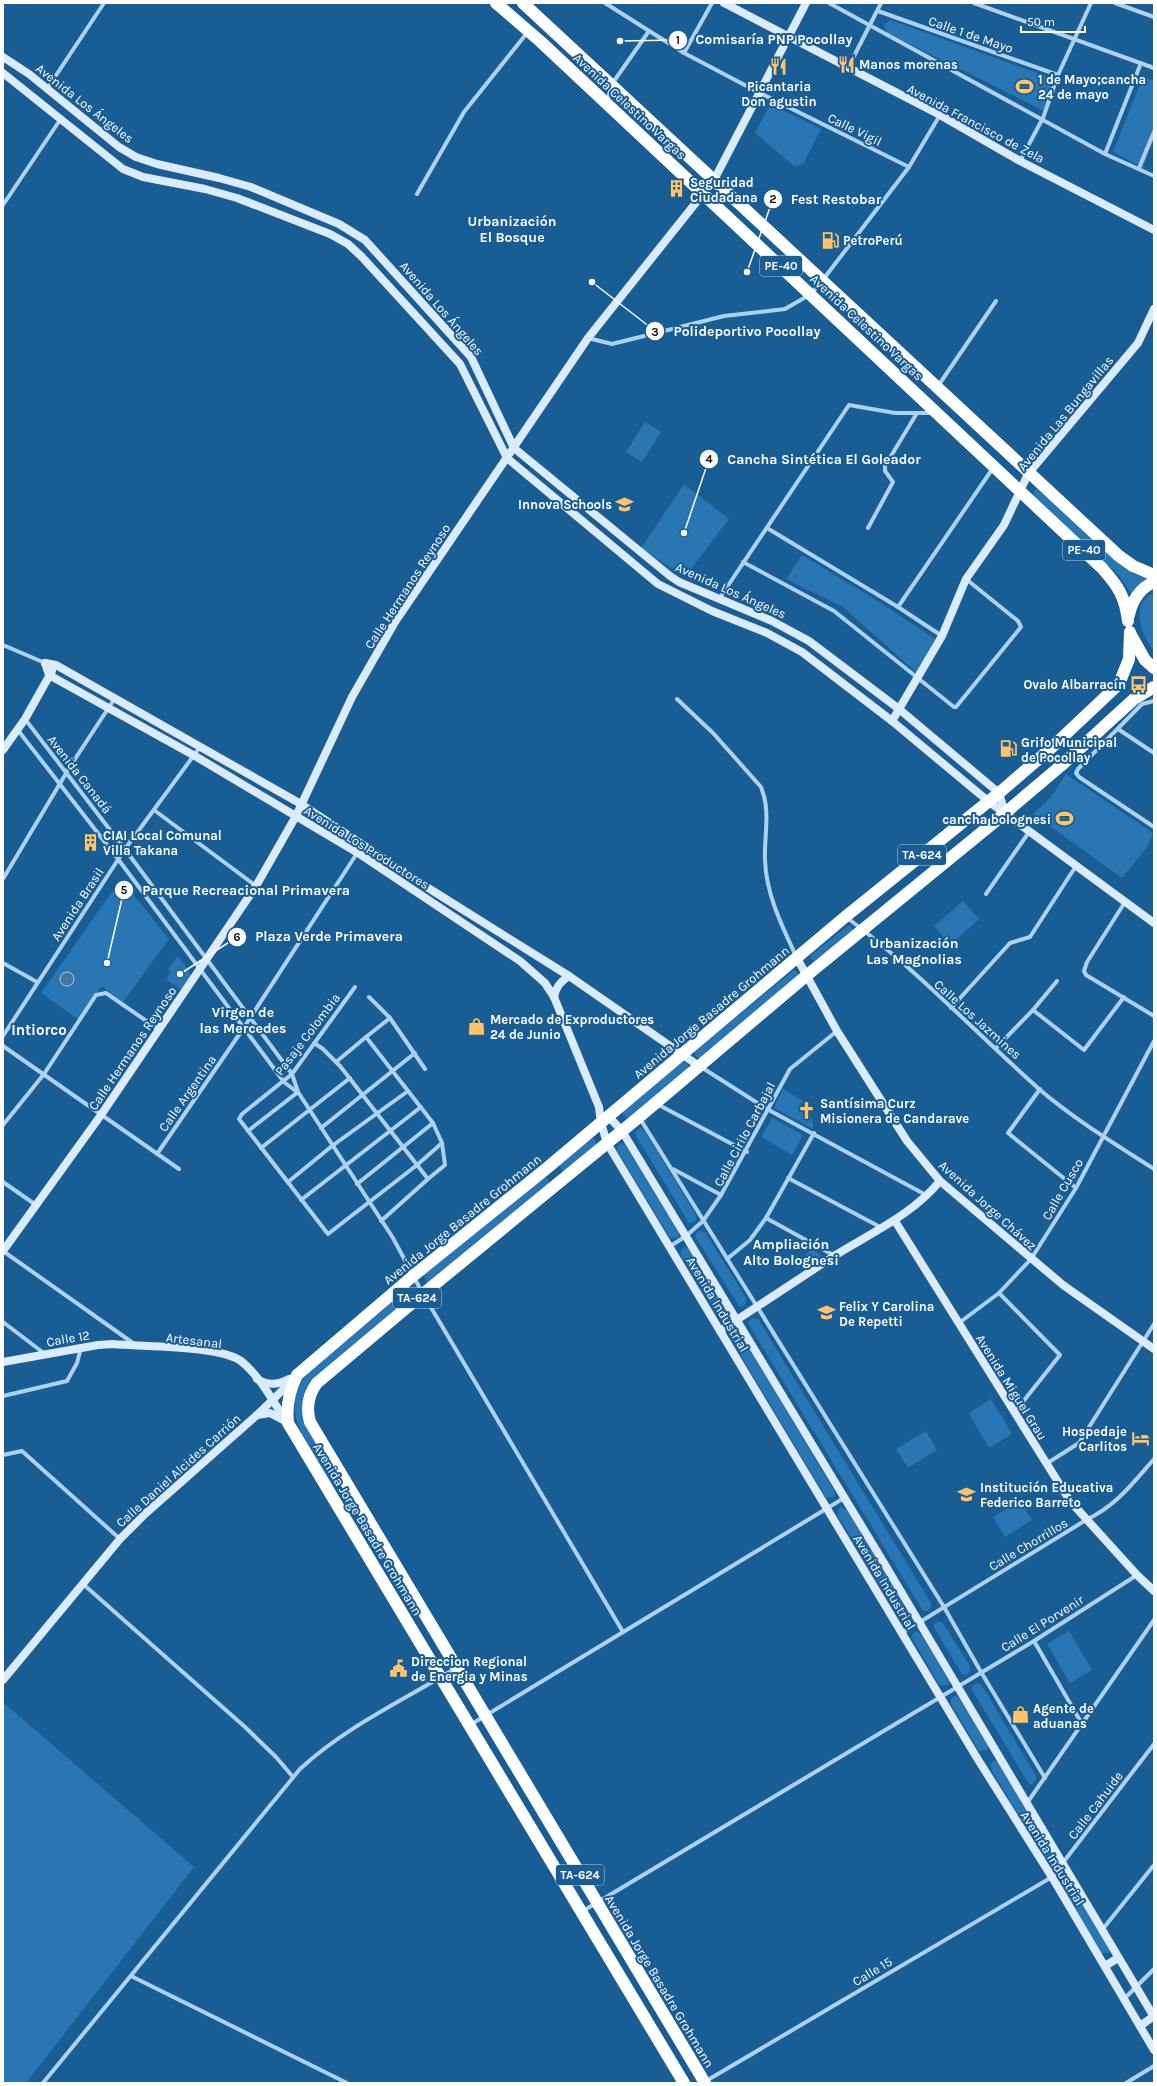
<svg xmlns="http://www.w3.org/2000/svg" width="1157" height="2086" font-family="Karla,sans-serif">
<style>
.green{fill:#2976b2}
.water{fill:#46769d;stroke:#9fcff2}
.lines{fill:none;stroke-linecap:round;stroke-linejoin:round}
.street{stroke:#acd2f0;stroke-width:4}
.secondary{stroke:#daecfb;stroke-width:8}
.highway{stroke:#fff;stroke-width:12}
.labels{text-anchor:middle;stroke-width:4;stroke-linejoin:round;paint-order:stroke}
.shield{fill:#195d95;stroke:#bacedf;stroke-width:1}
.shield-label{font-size:12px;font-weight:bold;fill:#fff}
.street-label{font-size:13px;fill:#fff;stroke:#195d95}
.poi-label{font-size:13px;font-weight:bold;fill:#fff;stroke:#195d95;text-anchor:start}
.neighbourhood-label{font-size:14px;font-weight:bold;fill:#fff;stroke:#195d95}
.quarter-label{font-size:15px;font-weight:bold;fill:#fff;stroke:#195d95}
.leader{fill:none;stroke:#fff;stroke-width:1.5}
.callout-dot{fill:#fff;stroke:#195d95;stroke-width:1.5}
.mark-label{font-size:12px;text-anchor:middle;font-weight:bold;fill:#111}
.callout-label{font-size:14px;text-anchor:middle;font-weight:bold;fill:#fff;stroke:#195d95;stroke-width:4;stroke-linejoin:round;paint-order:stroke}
</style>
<rect width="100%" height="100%" fill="#195d95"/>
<g class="green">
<path d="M890 20 1053 79 1055 83 1044 109 1042 110 886 32 884 25Z"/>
<path d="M1143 77 1154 81V139L1143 168 1113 152Z"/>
<path d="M770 104 821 129 803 164 794 166 755 133Z"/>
<path d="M645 422 661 432 642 462 626 452Z"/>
<path d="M684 484 729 519 685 577 641 548Z"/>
<path d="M1036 489H1040L1123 565 1134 574 1148 579 1132 596 1119 575 1034 498 1033 492Z"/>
<path d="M802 555 876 600 935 639 916 672 843 607 786 579Z"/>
<path d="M1154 593V651C1141 635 1129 603 1154 593Z"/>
<path d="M1066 774 1153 833 1148 846 1122 878 1033 814 1050 798Z"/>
<path d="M121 879 169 939 123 1002 102 986 78 1019 41 993Z"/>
<path d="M963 901 979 919 950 945 934 926Z"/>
<path d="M849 925 853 929 852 934 814 961 811 959V955Z"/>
<path d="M178 956 189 971 191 976 181 990 166 979 171 972 168 969Z"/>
<path d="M794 970 798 973 797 978 702 1057 698 1058 695 1055V1051Z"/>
<path d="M680 1062H683L688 1064 687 1070 629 1118H626L622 1112Z"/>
<path d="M783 1089 803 1101 800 1105 801 1111 813 1120V1129L774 1108Z"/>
<path d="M772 1118 803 1135 792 1155 761 1137Z"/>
<path d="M640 1128 644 1130 696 1215V1220L692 1223H689L636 1136 635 1132Z"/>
<path d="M592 1138 596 1141 595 1146 566 1171H562L559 1164Z"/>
<path d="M621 1143 625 1145 679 1233 678 1238H670L618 1152 617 1147Z"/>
<path d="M542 1177H545L549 1180 548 1185 431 1282H427L424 1275Z"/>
<path d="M700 1231 705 1232 746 1298V1303L742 1307 739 1306 696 1238V1234Z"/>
<path d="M684 1247 689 1248 728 1314V1318L719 1319 681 1256V1251Z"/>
<path d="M811 1248 822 1256 795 1270Z"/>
<path d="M411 1289 414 1293V1296L314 1379C305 1390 302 1400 303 1414L341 1485 337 1487 332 1485C312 1451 272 1406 311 1370L407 1290Z"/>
<path d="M753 1318 758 1319 931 1603V1608L927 1611H923L749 1325V1321Z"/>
<path d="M734 1330 740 1333 835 1492V1497L826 1498 731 1339V1333Z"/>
<path d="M991 1399 1012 1434 989 1448 969 1413Z"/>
<path d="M926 1431 937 1450 908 1468 896 1449Z"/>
<path d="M1020 1501 1032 1520 1005 1537 993 1517Z"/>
<path d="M841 1507 847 1510 908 1612 907 1617 899 1618 838 1516V1510Z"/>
<path d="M938 1621 942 1622 970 1666V1671L966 1675 962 1674 934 1628V1624Z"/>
<path d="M916 1631 921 1634 949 1681V1685L940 1686 913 1640 912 1634Z"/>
<path d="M1069 1631 1092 1670 1070 1683 1047 1644Z"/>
<path d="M976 1683 981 1684 1036 1776V1780L1032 1784H1029L972 1690V1686Z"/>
<path d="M955 1695 960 1699 988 1746 987 1750 979 1751 951 1704V1699Z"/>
<path d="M4 1703 194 1867 26 2083H3Z"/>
<path d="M994 1760 1000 1764 1057 1859V1864L1048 1865 991 1769V1764Z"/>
<path d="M1064 1875 1069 1879 1110 1948V1953H1101L1060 1884V1879Z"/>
</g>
<circle class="water" cx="67" cy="979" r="7"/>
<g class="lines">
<g class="street">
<path d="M605 3 684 53 758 92 909 167"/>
<path d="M829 3 1105 154 1154 176"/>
<path d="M974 3 1154 68"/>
<path d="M1115 3 1154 17"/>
<path d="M878 11 1058 75"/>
<path d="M684 53 712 3"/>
<path d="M848 68 881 3"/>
<path d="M47 89 104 3"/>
<path d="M607 101 612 84 649 31"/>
<path d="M1105 154 1141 63"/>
<path d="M1020 161 1043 118 1058 75 1091 3"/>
<path d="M1139 168 1154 132"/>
<path d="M417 194 464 112 527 33"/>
<path d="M3 205 60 120"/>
<path d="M588 338 612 344 724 316 785 309 811 294 822 281 909 167 940 115"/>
<path d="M938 386 996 301"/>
<path d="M767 528 898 607 942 636"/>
<path d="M868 528 893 482 885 471V466L917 413"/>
<path d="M743 562 834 611 954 707H956L1021 627 1018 621 966 579"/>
<path d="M719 599 849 405 895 413H932"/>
<path d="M898 607 993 468"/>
<path d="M3 645 45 663"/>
<path d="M677 699 713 733 761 787C771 811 764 835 765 860 766 894 782 926 796 956"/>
<path d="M1154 701 1142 704 1078 769 1076 773 1079 777 1154 827"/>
<path d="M25 719 130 856 292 1074 298 1092 393 1238 423 1294 623 1632"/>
<path d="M17 729 118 859 284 1082 297 1092"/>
<path d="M1118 729 1154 753"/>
<path d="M154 810 256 886"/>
<path d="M3 879 71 765 115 698"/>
<path d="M986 894 1029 832"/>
<path d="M1125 902 1087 962 1084 971 1086 975 1154 1016"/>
<path d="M846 917C915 968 975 1032 1039 1089 1074 1119 1115 1144 1154 1169"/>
<path d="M3 963 37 982"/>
<path d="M355 987 292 1074 242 1114 239 1119 328 1234 417 1165 442 1143 433 1123 366 1037 390 1018"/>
<path d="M369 997 390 1018 425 1069"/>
<path d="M951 1008 1010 943 1030 937 1076 866"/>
<path d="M1033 1010 1084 1050 1124 997"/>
<path d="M3 1036 125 849 200 747"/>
<path d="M314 1043 323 1049 340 1066 428 1179 381 1221"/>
<path d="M3 1046 179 1169"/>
<path d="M996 1048 1033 1010 1057 981"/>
<path d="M336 1062 366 1037"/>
<path d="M701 1067 767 1109 926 1195"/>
<path d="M1040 1089 1008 1133 1076 1188"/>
<path d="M657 1104 747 1152"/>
<path d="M639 1117 944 1607 981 1672 1045 1778"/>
<path d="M3 1125 44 1074 96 995 106 993 158 1029"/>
<path d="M321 1128 415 1053"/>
<path d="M248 1131 298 1092"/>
<path d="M261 1148 350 1078"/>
<path d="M157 1154 243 1029 363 844"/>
<path d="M673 1169 721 1195"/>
<path d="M788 1178 882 1228"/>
<path d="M428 1179 445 1165 442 1143"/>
<path d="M3 1182 36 1205"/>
<path d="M288 1182 332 1146 408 1091"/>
<path d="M357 1184 433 1123"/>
<path d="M301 1200 421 1107"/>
<path d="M766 1218 835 1256"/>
<path d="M669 1247 686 1236 703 1221 721 1195 790 1069 837 1031"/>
<path d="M3 1251 133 1343"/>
<path d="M727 1259 750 1240 766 1218 814 1133"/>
<path d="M999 1293 1060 1355 1014 1413"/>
<path d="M3 1322 45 1354"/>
<path d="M959 1323 999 1293 1031 1259 1076 1188 1154 1041"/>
<path d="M3 1396 67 1381 77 1363 81 1348"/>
<path d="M3 1455 22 1451 120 1539"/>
<path d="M1046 1464 1079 1443 1154 1324"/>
<path d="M83 1584 245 1727 276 1757 293 1777"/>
<path d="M902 1633 1086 1520C1116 1506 1133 1483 1154 1459"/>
<path d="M1034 1641 1082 1724"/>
<path d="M470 1725 844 1498"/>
<path d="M1027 1803 1154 1620"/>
<path d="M583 1911 1034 1641 1137 1575"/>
<path d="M1102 1930 1154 1865"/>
<path d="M131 1976 347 2083"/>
<path d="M1124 1999 1154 1969"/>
<path d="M706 2081 1052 1877 1154 1744"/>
<path d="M43 2083 300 1769C345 1727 404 1700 456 1668"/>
<path d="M1126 2083 1154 2066"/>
</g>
<g class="secondary">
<path d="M724 3 940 115 1020 161 1154 230"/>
<path d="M3 57 29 74 119 147 136 157 157 164 219 178 251 187 339 224 365 240 471 357 514 448 670 576 679 582 772 621 809 641 899 709 999 793 1005 813"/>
<path d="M3 73 123 169 143 177 205 189 237 198 330 234 348 244 362 257 460 364 507 458 658 584 712 611 767 633 802 652 892 721 988 801 1154 923"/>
<path d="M45 663 49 675 195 756 358 853 520 961 545 983 554 997 599 1107 601 1123 607 1143 977 1758 1052 1877 1154 2050"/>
<path d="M45 663 56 665 301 804 433 891 569 976 699 1066"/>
<path d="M892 721 942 636 966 579 1004 525 1028 474 1138 343 1154 309"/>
<path d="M3 750 25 719 52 671"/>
<path d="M797 958 837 1031 907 1141 940 1181 1063 1285 1154 1349"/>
<path d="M554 997C556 987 560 982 569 976"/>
<path d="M609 1117 622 1131 884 1563 1154 2017"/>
<path d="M895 1221 1070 1501 1137 1575 1154 1591"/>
<path d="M3 1251 101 1115 256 886 296 816 352 697 395 622 588 338 714 180 806 3"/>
<path d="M720 1331C758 1306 796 1281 834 1256 871 1233 912 1215 940 1181"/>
<path d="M3 1362 98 1345 113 1344C142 1347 219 1345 241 1361 260 1376 274 1403 287 1423"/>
<path d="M257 1379C268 1386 278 1385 289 1379"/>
<path d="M257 1415 270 1413 285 1421"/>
<path d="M3 1680 120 1539 145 1514 257 1415 294 1379"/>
<path d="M1105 1966 1118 1958"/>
<path d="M1140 2026 1154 2016"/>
</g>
<g class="highway">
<path d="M496 3 541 42 1102 568C1118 586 1125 596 1128 621"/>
<path d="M523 3 1119 556 1133 566 1154 575"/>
<path d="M1129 615C1132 601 1140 588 1154 582"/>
<path d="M1131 635 1145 660 1154 668"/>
<path d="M684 2083 288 1423C286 1406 289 1391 297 1375L413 1276 547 1168 845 917 999 793 1049 750 1119 684 1129 659 1130 632"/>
<path d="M705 2083 310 1422C306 1408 308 1395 317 1383L423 1294 639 1117 806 976 992 824 1063 764 1134 699 1154 687"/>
</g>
</g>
<defs>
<symbol id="restaurant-bare" viewBox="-9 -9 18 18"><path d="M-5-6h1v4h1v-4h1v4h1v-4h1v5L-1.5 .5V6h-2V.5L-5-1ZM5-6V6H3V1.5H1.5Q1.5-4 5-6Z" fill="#ffc46b" stroke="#195d95" stroke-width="2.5" paint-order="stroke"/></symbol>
<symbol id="stadium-bare" viewBox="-9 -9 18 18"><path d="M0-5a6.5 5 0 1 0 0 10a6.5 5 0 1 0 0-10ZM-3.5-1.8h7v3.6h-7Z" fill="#ffc46b" stroke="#195d95" stroke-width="2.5" paint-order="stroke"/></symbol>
<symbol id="building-bare" viewBox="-9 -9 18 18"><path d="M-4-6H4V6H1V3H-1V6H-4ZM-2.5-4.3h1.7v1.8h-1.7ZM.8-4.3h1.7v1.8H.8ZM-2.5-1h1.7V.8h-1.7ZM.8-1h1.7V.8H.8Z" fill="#ffc46b" stroke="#195d95" stroke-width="2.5" paint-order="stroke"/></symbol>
<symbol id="fuel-bare" viewBox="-9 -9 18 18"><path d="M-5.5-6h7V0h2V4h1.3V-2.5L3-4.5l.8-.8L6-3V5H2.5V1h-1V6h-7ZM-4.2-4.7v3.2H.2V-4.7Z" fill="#ffc46b" stroke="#195d95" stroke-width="2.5" paint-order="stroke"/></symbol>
<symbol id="school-bare" viewBox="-9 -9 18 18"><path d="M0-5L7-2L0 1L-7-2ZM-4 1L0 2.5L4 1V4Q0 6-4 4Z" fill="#ffc46b" stroke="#195d95" stroke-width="2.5" paint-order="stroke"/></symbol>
<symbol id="bus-bare" viewBox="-9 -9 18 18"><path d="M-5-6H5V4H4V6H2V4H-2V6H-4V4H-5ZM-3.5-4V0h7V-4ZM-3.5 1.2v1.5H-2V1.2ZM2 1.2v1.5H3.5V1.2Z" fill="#ffc46b" stroke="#195d95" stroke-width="2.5" paint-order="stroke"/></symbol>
<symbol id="shop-bare" viewBox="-9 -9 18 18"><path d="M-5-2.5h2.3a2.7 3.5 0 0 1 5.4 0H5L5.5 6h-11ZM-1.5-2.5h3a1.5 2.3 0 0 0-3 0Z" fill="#ffc46b" stroke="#195d95" stroke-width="2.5" paint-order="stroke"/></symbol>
<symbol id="church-bare" viewBox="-9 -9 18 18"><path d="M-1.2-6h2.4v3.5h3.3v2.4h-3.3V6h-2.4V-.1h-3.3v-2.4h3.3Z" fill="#ffc46b" stroke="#195d95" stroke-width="2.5" paint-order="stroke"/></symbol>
<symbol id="hotel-bare" viewBox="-9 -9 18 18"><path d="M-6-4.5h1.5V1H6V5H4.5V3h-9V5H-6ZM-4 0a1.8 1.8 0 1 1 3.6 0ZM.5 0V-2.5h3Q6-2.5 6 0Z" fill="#ffc46b" stroke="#195d95" stroke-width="2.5" paint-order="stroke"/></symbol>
<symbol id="civic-bare" viewBox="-9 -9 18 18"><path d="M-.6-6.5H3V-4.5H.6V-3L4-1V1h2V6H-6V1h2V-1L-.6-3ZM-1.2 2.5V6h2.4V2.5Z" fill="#ffc46b" stroke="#195d95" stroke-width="2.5" paint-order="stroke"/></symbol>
</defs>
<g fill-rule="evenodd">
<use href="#restaurant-bare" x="834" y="52" width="25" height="25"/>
<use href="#restaurant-bare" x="766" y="54" width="25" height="25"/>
<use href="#stadium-bare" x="1012" y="74" width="25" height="25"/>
<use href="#building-bare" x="664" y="176" width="25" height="25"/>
<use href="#fuel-bare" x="818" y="228" width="25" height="25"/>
<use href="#school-bare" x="612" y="492" width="25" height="25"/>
<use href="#bus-bare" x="1126" y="672" width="25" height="25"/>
<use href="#fuel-bare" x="996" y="736" width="25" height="25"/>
<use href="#stadium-bare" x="1052" y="806" width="25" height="25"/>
<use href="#building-bare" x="78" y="830" width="25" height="25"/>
<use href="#shop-bare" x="464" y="1014" width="25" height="25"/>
<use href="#church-bare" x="794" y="1098" width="25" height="25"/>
<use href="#school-bare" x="814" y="1300" width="25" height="25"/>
<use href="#hotel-bare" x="1128" y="1426" width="25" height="25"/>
<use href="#school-bare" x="954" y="1482" width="25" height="25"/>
<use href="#civic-bare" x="386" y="1656" width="25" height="25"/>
<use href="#shop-bare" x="1008" y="1702" width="25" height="25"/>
</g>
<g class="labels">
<g class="shield">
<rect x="760" y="256" width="42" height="20" rx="3"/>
<rect x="1063" y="540" width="42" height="20" rx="3"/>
<rect x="898" y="845" width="48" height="20" rx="3"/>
<rect x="393" y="1288" width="48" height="20" rx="3"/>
<rect x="556" y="1865" width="48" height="20" rx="3"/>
</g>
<g class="shield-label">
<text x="781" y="270">PE-40</text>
<text x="1084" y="554">PE-40</text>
<text x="922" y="859">TA-624</text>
<text x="417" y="1302">TA-624</text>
<text x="580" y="1879">TA-624</text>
</g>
<g class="street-label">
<text transform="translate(971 34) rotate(19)" y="5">Calle 1 de Mayo</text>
<text transform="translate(85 103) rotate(38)" y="5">Avenida Los Ángeles</text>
<text transform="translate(630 106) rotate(43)" y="5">Avenida Celestino Vargas</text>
<text transform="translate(976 123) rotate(28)" y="5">Avenida Francisco de Zela</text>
<text transform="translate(855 129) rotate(26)" y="5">Calle Vigil</text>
<text transform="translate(442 308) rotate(49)" y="5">Avenida Los Ángeles</text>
<text transform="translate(867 327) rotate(43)" y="5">Avenida Celestino Vargas</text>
<text transform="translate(1065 413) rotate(-51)" y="5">Avenida Las Bungavillas</text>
<text transform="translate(407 586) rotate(-57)" y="5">Calle Hermanos Reynoso</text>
<text transform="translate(731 590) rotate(24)" y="5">Avenida Los Ángeles</text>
<text transform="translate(80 774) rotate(52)" y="5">Avenida Canadá</text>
<text transform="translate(367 847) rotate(32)" y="5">Avenida Los Productores</text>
<text transform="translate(77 904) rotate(-57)" y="5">Avenida Brasil</text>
<text transform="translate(711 1012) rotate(-40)" y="5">Avenida Jorge Basadre Grohmann</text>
<text transform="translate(978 1019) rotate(42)" y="5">Calle Los Jazmines</text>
<text transform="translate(307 1034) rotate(-53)" y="5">Pasaje Colombia</text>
<text transform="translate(132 1048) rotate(-56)" y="5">Calle Hermanos Reynoso</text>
<text transform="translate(187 1093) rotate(-55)" y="5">Calle Argentina</text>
<text transform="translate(744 1134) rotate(-62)" y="5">Calle Cirilo Carbajal</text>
<text transform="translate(1062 1189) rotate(-60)" y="5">Calle Cusco</text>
<text transform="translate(988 1205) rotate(42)" y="5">Avenida Jorge Chávez</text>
<text transform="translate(462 1219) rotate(-39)" y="5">Avenida Jorge Basadre Grohmann</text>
<text transform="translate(718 1304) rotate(59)" y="5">Avenida Industrial</text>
<text transform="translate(68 1338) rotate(-10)" y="5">Calle 12</text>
<text transform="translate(194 1340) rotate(7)" y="5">Artesanal</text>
<text transform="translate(1012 1387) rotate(58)" y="5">Avenida Miguel Grau</text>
<text transform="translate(178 1470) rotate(-42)" y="5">Calle Daniel Alcides Carrión</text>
<text transform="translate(368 1529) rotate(59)" y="5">Avenida Jorge Basadre Grohmann</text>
<text transform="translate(1028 1544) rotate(-31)" y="5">Calle Chorrillos</text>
<text transform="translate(885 1582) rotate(59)" y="5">Avenida Industrial</text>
<text transform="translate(1042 1623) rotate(-32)" y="5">Calle El Porvenir</text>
<text transform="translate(1095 1805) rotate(-53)" y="5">Calle Cahuide</text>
<text transform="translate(1053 1858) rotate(58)" y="5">Avenida Industrial</text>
<text transform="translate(872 1971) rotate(-31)" y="5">Calle 15</text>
<text transform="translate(660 1981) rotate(59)" y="5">Avenida Jorge Basadre Grohmann</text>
</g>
<g class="poi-label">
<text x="859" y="69">Manos morenas</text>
<text x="1038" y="84">1 de Mayo;cancha<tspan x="1038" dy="15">24 de mayo</tspan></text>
<text x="779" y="91" text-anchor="middle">Picantaria<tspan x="779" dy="15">Don agustin</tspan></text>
<text x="690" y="187">Seguridad<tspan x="690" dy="15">Ciudadana</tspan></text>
<text x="843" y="245">PetroPerú</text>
<text x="612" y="509" text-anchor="end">Innova Schools</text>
<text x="1126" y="689" text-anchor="end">Ovalo Albarracín</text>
<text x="1021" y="747">Grifo Municipal<tspan x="1021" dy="15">de Pocollay</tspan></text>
<text x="1051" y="824" text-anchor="end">cancha bolognesi</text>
<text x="103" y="840">CIAI Local Comunal<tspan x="103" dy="15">Villa Takana</tspan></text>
<text x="490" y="1024">Mercado de Exproductores<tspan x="490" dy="15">24 de Junio</tspan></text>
<text x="820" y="1108">Santísima Curz<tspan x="820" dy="15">Misionera de Candarave</tspan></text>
<text x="839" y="1311">Felix Y Carolina<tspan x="839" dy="15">De Repetti</tspan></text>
<text x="1127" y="1436" text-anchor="end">Hospedaje<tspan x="1127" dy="15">Carlitos</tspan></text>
<text x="980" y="1492">Institución Educativa<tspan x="980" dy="15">Federico Barreto</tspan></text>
<text x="411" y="1666">Direccion Regional<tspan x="411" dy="15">de Energia y Minas</tspan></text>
<text x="1033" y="1713">Agente de<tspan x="1033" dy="15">aduanas</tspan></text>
</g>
<g class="neighbourhood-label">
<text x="512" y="226">Urbanización<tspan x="512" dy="16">El Bosque</tspan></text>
<text x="914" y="948">Urbanización<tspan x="914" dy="16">Las Magnolias</tspan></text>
<text x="243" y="1017">Virgen de<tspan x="243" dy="16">las Mercedes</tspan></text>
<text x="791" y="1249">Ampliación<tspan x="791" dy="16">Alto Bolognesi</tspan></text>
</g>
<g class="quarter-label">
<text x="39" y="1035">Intiorco</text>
</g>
</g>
<path class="leader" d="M620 41L678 40M747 272L773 199M592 282L655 331M684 533L709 459M107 963L124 890M180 974L237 937"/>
<g class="callout-dot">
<circle cx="620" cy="41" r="4"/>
<circle cx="747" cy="272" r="4"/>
<circle cx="592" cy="282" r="4"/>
<circle cx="684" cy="533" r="4"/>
<circle cx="107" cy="963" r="4"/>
<circle cx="180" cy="974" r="4"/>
<circle cx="678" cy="40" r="10"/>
<circle cx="773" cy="199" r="10"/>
<circle cx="655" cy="331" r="10"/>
<circle cx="709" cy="459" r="10"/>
<circle cx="124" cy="890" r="10"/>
<circle cx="237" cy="937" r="10"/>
</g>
<g class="mark-label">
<text x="678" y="44">1</text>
<text x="773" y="203">2</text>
<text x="655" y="336">3</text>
<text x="709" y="463">4</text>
<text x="124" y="894">5</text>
<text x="237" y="941">6</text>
</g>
<g class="callout-label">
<text x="774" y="44">Comisaría PNP Pocollay</text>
<text x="836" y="204">Fest Restobar</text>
<text x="747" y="336">Polideportivo Pocollay</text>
<text x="824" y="464">Cancha Sintética El Goleador</text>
<text x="246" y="895">Parque Recreacional Primavera</text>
<text x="329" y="941">Plaza Verde Primavera</text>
</g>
<rect width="1157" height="2086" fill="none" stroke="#ffffff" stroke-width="8"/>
<path d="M1021 26v6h64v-6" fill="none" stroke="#ffffff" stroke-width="2"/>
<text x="1027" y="26" font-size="12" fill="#ffffff" stroke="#195d95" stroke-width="3" paint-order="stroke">50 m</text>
</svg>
